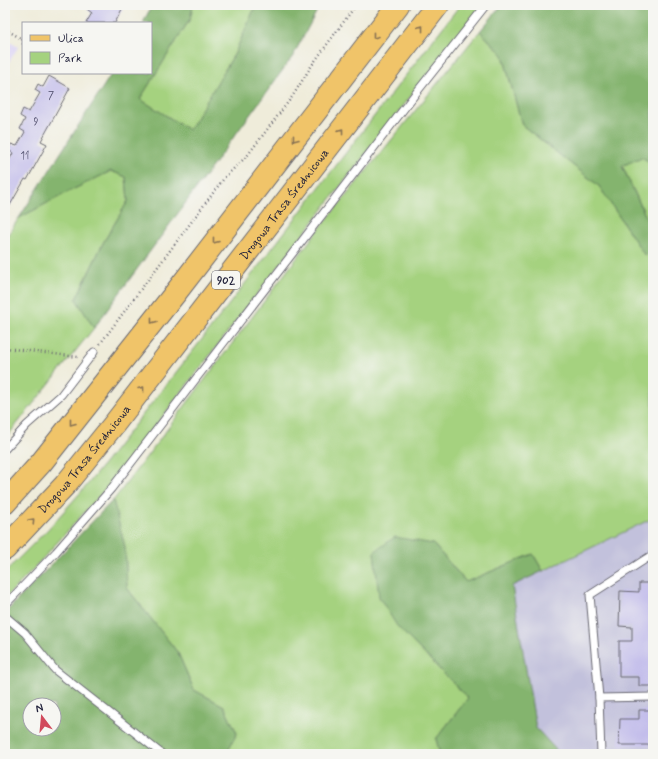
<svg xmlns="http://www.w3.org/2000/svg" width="658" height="759" font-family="Mynerve,sans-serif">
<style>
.built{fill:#ddd5f6}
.industrial{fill:#c2c1dc}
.green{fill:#a5d27f;stroke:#647a5d}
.forest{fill:#84b46e;stroke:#536b54;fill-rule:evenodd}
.building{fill:#c3bdeb}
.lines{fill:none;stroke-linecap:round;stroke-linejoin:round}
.lane-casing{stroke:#6a6973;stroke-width:9}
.primary-casing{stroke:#6a6973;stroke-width:24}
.path{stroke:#6a6973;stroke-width:2.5;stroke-dasharray:1 3;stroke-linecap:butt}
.lane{stroke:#fff;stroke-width:7}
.primary{stroke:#f0c469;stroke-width:22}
.oneway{stroke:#897352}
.labels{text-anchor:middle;stroke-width:3;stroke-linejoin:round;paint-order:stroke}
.number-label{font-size:10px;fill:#4a4967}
.shield{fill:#f6f6f2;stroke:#626272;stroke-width:1}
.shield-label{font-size:11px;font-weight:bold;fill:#22223b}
.street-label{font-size:12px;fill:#22223b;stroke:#f6f6f2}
</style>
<rect width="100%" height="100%" fill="#f6f6f2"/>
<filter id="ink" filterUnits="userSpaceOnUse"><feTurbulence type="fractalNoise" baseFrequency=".025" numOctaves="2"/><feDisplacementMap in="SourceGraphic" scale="8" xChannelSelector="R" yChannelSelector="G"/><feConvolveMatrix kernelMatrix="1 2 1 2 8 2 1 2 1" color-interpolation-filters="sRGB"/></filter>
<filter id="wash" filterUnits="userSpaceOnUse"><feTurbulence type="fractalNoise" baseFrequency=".012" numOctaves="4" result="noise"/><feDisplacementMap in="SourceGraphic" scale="16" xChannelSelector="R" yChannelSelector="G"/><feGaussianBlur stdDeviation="0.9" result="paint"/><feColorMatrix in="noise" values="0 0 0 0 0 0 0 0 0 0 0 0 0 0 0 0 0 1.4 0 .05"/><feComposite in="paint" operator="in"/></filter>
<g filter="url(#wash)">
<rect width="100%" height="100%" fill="#efecda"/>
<path class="built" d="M5 39 18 47 5 69Z"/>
<path class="industrial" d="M653 518V754H558V752L536 728 512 586Z"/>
<g class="green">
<path d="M193 5H256L235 53 189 130 140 99 190 19Z"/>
<path d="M460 5H482L347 178 111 483 26 577 5 598V572L49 528 88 484 203 338Z"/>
<path d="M480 31 503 55 522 125 599 186 645 256 653 249V518L543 571 533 554 466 582 433 544 397 626 468 698 436 739 440 754H226L237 733 224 706 194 690 178 653 127 588 125 547 113 501 315 234Z"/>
<path d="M642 157 653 165V232L622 165Z"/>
<path d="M111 171 126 177 128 201 103 243 76 299 94 328 5 439V239L19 218 74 189Z"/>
</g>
<g class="forest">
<path d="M152 5H193L190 19 140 99 189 130 235 53 256 5H320L293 56 94 328 76 299 103 243 128 201 126 177 111 171 74 189 19 218 112 73H151V23H143Z"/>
<path d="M502 5H653V165L642 157 622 166 653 232V249L645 256 599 186 522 125 503 55 480 31Z"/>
<path d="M113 500 125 547 127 588 178 653 194 690 224 706 237 733 226 754H5V613ZM30 705H54V729H30Z"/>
<path d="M395 537 433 544 466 582 533 554 543 571 512 586 536 728 558 752V754H440L436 739 468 698 397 626 379 597 374 552Z"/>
</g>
<g id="blocks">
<g class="building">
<path d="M89 5 95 7 96 5H124L115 23H86L92 13 87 9Z"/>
<path d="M49 76 70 88 41 141 47 144 27 180 25 179 5 214V168L13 153 8 150 11 144 17 146 25 132 20 129 25 119 20 116 23 109 29 112 40 93 35 90 38 84 43 87Z"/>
<path d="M639 583H653V686H639V677H619V641H632V627L619 626 620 591 639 592Z"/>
<path d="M639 710H653V745H619L620 719H639Z"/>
</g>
</g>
</g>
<g filter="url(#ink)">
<use href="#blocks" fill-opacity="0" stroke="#6a6973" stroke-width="1"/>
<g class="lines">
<defs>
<g id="lane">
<path d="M5 449 27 425 61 395 94 352"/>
<path d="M652 555 590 595 599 698 653 697"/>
<path d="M5 605 56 552 111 489 416 93 486 5"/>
<path d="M5 616 25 633 55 670 162 754"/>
<path d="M599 698 601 754"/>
</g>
<g id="primary">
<path d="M5 503 41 463 177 291 398 5"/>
<path id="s1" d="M5 549 65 485 115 423 438 5"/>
</g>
</defs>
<use href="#lane" class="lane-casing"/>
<use href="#primary" class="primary-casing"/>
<g class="path">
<path d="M5 29 22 39 23 45"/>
<path d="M100 344 225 177 247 156 292 97 312 65 356 5"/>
<path d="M5 348 78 357"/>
</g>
<use href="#lane" class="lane"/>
<use href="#primary" class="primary"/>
</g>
<defs><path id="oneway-chevron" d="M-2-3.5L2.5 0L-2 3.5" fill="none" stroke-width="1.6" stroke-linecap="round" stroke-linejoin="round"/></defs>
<g class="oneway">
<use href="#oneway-chevron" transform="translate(421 28) rotate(-52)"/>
<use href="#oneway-chevron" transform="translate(375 36) rotate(128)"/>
<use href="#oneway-chevron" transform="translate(341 131) rotate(-52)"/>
<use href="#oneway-chevron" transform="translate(295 139) rotate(128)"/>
<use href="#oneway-chevron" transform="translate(215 241) rotate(128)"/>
<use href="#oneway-chevron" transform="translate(153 321) rotate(128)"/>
<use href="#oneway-chevron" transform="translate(142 389) rotate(-52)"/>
<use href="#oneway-chevron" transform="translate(72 423) rotate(128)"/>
<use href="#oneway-chevron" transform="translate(32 521) rotate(-48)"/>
</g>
</g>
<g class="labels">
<g class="number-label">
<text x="51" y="99">7</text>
<text x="36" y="125">9</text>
<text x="25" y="159">11</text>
</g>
<rect class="shield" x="212" y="271" width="28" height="18" rx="3"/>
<g class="shield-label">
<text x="226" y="284">902</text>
</g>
<g class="street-label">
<text dy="4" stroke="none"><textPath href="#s1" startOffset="444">Drogowa Trasa Średnicowa</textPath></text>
<text dy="4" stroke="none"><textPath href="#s1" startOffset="120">Drogowa Trasa Średnicowa</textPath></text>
</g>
</g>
<rect width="658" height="759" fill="none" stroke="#f6f6f2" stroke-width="20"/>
<rect x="22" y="22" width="130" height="52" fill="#f6f6f2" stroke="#a1a1a9"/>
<rect x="30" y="35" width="20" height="6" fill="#f0c469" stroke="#a1a1a9"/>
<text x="58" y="42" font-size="12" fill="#22223b">Ulica</text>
<rect x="30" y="52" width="20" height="12" fill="#a5d27f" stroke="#a1a1a9"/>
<text x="58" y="62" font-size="12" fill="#22223b">Park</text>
<g transform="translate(42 717) rotate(344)"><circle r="19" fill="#f6f6f2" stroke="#a1a1a9"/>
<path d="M0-3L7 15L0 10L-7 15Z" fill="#d1495b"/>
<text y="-6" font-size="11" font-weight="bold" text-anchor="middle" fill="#22223b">N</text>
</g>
</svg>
